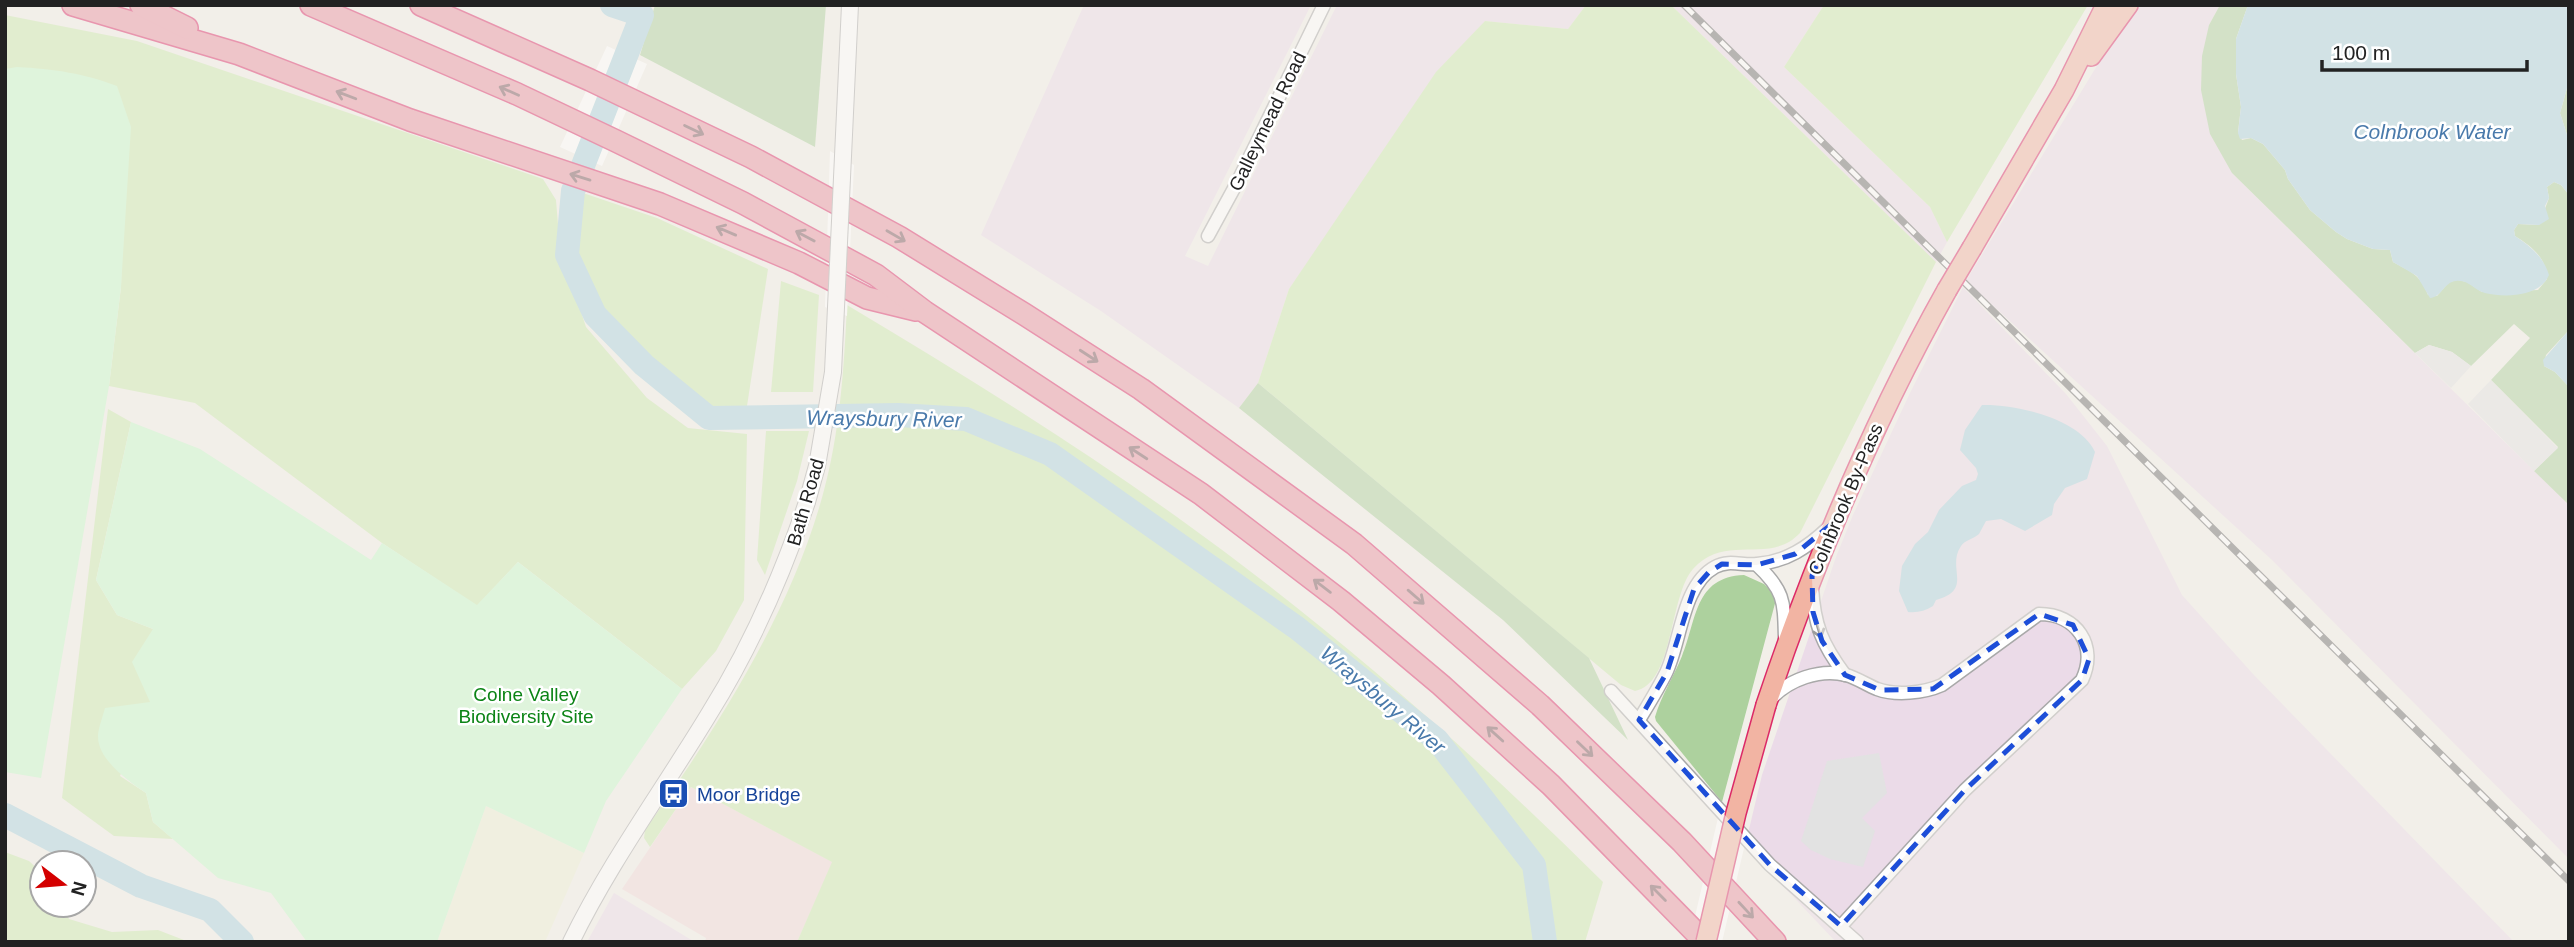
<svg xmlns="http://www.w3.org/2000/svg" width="2574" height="947" font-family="Helvetica,sans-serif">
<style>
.commercial{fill:#f2dad9}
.industrial{fill:#ebdbe8}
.farmland{fill:#eef0d5}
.grass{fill:#cdebb0}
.forest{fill:#add19e}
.park{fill:#c8facc}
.parking{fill:#e2e2e2}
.water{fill:#aad3df}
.pier{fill:#fff}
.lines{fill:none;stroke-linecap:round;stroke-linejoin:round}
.stream{stroke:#aad3df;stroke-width:4.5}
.river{stroke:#aad3df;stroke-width:24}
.minor-casing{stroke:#a9a9a9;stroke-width:15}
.tertiary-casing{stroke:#a9a9a9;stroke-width:18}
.trunk-casing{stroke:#dc2a67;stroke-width:22}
.motorway-casing{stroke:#dc2a67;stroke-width:24}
.minor{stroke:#fff;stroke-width:12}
.tertiary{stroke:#fff;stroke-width:16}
.trunk{stroke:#f2b4a3;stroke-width:19}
.motorway{stroke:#e892a2;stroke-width:21}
.rail-casing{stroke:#707070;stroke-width:7}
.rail{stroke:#fff;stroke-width:4.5;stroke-dasharray:13;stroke-linecap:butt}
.tertiary-bridge-casing{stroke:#a9a9a9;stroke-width:18;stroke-linecap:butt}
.trunk-bridge-casing{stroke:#dc2a67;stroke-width:22;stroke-linecap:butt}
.tertiary-bridge{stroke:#fff;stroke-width:16}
.trunk-bridge{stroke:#f2b4a3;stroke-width:19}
.oneway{stroke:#7b545c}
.oneway2{stroke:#9c9c9c}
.marked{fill:none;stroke:#1d4ed8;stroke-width:5;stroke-dasharray:14 9;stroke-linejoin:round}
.labels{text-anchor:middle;stroke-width:5;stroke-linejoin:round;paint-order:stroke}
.street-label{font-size:19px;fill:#222;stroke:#fff}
.park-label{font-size:19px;fill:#0c8416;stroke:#fff}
.transit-label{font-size:19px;fill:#164399;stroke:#fff;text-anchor:start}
.water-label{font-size:21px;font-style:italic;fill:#4a7aab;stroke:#fff}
</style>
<rect width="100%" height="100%" fill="#f2efe9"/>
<path class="commercial" d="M691 787 833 862 797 942H705L706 938 622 889Z"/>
<g class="industrial">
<path d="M1084 5H1311L1185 256 1208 266 1337 5H1586L1568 29 1485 21 1289 289 1258 383 1239 408 1101 311 981 235Z"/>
<path d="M1671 5H1824L1784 67 1930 207 1947 242 1936 262Z"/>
<path d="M2134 5H2220L2209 25 2232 173 2569 505V859L2271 559 1966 281Z"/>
<path d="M1963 287 2066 394 2107 446 2182 595 2253 674 2514 942H1836L1745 846 1762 775 1836 557 1853 515 1910 393Z"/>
<path d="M614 893 693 941 587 942Z"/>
</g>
<path class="farmland" d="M486 806 584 853 545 942H437Z"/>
<g class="grass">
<path d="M1586 5H1671L1936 262 1800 533C1769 566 1726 532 1693 569 1669 596 1674 684 1635 691L1621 685 1258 383 1289 289 1436 72 1485 21 1568 29Z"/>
<path d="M1824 5H2088L1947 242 1930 207 1784 67Z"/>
<path d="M5 15 137 41 543 179 556 200 560 248 586 327 647 398 688 428 747 434 744 600 716 651 682 689 518 562 477 606 382 543 195 403 109 386 121 287 122 240 5 71Z"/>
<path d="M583 193 657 218 768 269 747 406 711 409 657 370 599 311 576 251Z"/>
<path d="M781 281 819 295 813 392H771Z"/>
<path d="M847 305C959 372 1071 441 1177 517 1329 626 1470 750 1603 882L1585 942H797L832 862 691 787 650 847 644 838 645 830C716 729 790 615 823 494 840 433 844 368 847 305Z"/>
<path d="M108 409 131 422 96 580 117 615 153 629 150 702 120 776 146 793 153 822 173 839 114 836 62 798Z"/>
<path d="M766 431H809L797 481 765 575 757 560Z"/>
<path d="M5 852 29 861 42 873V905H63L69 919 112 932 158 930 189 942H5Z"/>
</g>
<g class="forest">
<path d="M655 5H826L815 147 640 55Z"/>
<path d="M2220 5H2248L2236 39V74L2241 107 2238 132 2242 140 2251 138 2263 144 2285 170 2288 179 2310 210 2336 232 2347 239 2373 249 2390 250 2393 262C2411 272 2420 274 2428 295L2437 296 2449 282 2458 280 2467 282 2482 292 2538 290 2547 279C2547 258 2531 246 2515 236L2514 230 2518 224 2539 225 2549 198 2547 187 2554 182 2561 185 2569 195V330L2546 355 2544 366 2555 372 2569 387V505L2534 471 2558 447 2491 380 2530 338 2514 324 2471 366 2452 352 2429 345 2415 353 2232 173 2210 134 2201 90 2202 56 2209 25Z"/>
<path d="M2569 81V141L2560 113Z"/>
<path d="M1258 383 1589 658 1628 740 1503 620 1239 408Z"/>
<path d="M1744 575 1764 584 1777 596 1722 802 1656 721 1655 717C1661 696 1674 676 1682 656 1697 620 1694 577 1744 575Z"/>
</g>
<g class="park">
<path d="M17 67C54 69 82 73 117 86L131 127 121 287 109 386 41 778 5 772V69Z"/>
<path d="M131 422 200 449 371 560 382 543 477 605 518 562 682 689 606 801 584 853 486 806 437 942H307L271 893 218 878 153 822 146 793C128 781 97 759 98 735 99 726 103 716 105 708L150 702 132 662 153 629 117 615 96 580Z"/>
</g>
<g class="parking">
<path d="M2429 345 2452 352 2471 366 2451 388 2415 353Z"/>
<path d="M2491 380 2558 448 2534 471 2468 404Z"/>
<path d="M1879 753 1887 793 1862 818 1875 831 1863 867 1830 859 1811 850 1801 841 1827 761Z"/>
</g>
<g class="water">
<path d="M2248 5H2569V81L2560 113 2569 141V195L2561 185 2554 182 2547 187 2549 198 2545 206 2549 219 2539 225 2518 224 2514 230 2515 236C2530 246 2544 257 2549 275 2540 297 2505 298 2485 293 2474 290 2468 279 2456 281 2444 282 2442 297 2430 298L2417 276 2393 262 2390 250 2373 249 2347 239 2336 232 2310 210 2288 179 2285 170 2263 144 2251 138 2240 139 2238 133 2241 107 2236 74V39Z"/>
<path d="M2569 330V387L2555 372 2544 366 2543 360Z"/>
<path d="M1982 405C2016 404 2080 419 2095 452L2087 479 2065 488 2054 504 2052 515 2025 531 2001 519 1986 521 1979 534C1973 539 1965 540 1961 546 1946 568 1974 590 1936 600L1933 606C1925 611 1917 613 1908 612L1899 591 1902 566 1915 544 1928 532 1939 510 1962 486 1976 480 1978 474 1976 468 1960 450 1965 430Z"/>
</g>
<g class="pier">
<path d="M607 46 647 64 602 166 560 147Z"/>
<path d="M830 151 854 165 847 316 825 307Z"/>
<path d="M1721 805 1748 831 1722 942H1689Z"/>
</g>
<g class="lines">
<path class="stream" d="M642 15 644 5"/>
<g class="river">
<path d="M612 5 642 15 573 191 567 255 595 315 644 365 709 418 898 415 966 419 1050 454 1297 628 1437 740 1534 865 1545 942"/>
<path d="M5 815 141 886 210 910 242 942"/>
</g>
<defs>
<g id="minor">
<path d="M1208 236 1238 181 1324 5"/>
<path d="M1757 565C1785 591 1784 602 1785 639"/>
<path d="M1812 587C1814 625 1822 644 1845 675"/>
<path d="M1611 691 1770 865 1857 942"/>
<path d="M1771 699C1788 680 1820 668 1846 675 1857 678 1867 685 1877 689 1896 696 1924 693 1942 685L2039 614C2077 614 2098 646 2082 680L1965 790 1841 926"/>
<path d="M1639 720C1648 705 1658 689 1666 673 1681 642 1682 585 1715 567 1729 559 1743 566 1757 564 1786 562 1808 547 1828 528"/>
</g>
<path id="tertiary" d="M571 942C610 862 663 790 709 714 751 647 782 576 807 502"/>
<g id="trunk">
<path d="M2091 56 2128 5"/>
<path d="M1972 248 2064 90 2106 5"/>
<path d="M1766 705C1814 562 1873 422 1947 290"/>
</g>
<g id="motorway">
<path d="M73 5 239 54 410 120 660 204 799 263 867 298 916 310"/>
<path d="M141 5 187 28"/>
<path d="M311 5 517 94 616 141 743 203 876 275 925 312 1201 494 1341 601 1441 685 1551 785 1705 942"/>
<path d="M421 5 590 80 751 157 899 237 1024 314 1141 389 1354 544 1540 705 1682 842 1775 942"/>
</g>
</defs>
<use href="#minor" class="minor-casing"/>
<use href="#tertiary" class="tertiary-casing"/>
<use href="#trunk" class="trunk-casing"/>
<use href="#motorway" class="motorway-casing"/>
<use href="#minor" class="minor"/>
<use href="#tertiary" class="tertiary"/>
<use href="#trunk" class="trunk"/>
<use href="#motorway" class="motorway"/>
<defs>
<path id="rail" d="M1684 5 2569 881"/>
</defs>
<use href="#rail" class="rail-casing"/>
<use href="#rail" class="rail"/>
<defs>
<path id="tertiary-bridge" d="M807 502 817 466 833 372 850 5"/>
<g id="trunk-bridge">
<path d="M1947 290 1972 248"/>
<path d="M1706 942 1736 813 1766 705"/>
</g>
</defs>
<use href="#tertiary-bridge" class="tertiary-bridge-casing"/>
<use href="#trunk-bridge" class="trunk-bridge-casing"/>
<use href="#tertiary-bridge" class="tertiary-bridge"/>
<use href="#trunk-bridge" class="trunk-bridge"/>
</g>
<defs><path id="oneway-shaft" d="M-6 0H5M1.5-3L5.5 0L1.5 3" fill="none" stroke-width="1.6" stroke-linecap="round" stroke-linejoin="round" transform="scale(1.75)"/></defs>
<g class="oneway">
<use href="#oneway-shaft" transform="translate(509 91) rotate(-156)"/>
<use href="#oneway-shaft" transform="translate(346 95) rotate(-159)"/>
<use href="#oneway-shaft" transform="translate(694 130) rotate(26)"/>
<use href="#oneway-shaft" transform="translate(580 177) rotate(-163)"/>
<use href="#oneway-shaft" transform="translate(726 231) rotate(-157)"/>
<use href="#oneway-shaft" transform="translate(805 236) rotate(-152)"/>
<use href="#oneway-shaft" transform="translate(896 236) rotate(30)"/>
<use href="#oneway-shaft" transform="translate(1089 356) rotate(33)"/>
<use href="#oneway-shaft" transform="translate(1138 453) rotate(-147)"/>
<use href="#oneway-shaft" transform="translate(1322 586) rotate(-143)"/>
<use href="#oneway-shaft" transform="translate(1416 597) rotate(41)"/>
<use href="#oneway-shaft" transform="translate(1495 734) rotate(-138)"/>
<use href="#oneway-shaft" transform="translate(1585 749) rotate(44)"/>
<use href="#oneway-shaft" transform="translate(1658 893) rotate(-135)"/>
<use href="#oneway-shaft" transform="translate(1746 910) rotate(47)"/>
</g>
<use class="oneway2" href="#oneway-shaft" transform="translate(1818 628) rotate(73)"/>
<path d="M0 0H2574V947H0ZM1833 523 1812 576 1813 612 1822 641 1845 675 1880 690 1933 689 2039 614 2073 625 2089 659 2082 680 1965 790 1841 926 1770 865 1639 720 1667 672 1694 589 1709 572 1722 564 1757 565 1795 554Z" fill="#f2efe9" fill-opacity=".55" fill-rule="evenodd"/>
<path class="marked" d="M1833 523 1812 576 1813 612 1822 641 1845 675 1880 690 1933 689 2039 614 2073 625 2089 659 2082 680 1965 790 1841 926 1770 865 1639 720 1667 672 1694 589 1709 572 1722 564 1757 565 1795 554Z"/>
<defs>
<symbol id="bus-square" viewBox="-11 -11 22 22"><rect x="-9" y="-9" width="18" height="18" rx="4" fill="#1a4fb4" stroke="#fff"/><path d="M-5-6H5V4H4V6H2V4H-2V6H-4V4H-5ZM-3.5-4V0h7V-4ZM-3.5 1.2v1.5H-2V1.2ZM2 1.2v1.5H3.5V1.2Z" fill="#fff"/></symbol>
</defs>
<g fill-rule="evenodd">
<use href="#bus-square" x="656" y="776" width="35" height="35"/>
</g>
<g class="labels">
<g class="street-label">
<text transform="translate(1267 121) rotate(-64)" y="7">Galleymead Road</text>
<text transform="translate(1845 499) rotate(-67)" y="7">Colnbrook By-Pass</text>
<text transform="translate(805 502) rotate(-74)" y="7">Bath Road</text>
</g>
<g class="park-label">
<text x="526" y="701">Colne Valley<tspan x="526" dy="22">Biodiversity Site</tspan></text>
</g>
<g class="transit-label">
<text x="697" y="801">Moor Bridge</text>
</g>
<g class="water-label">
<text x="2432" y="139">Colnbrook Water</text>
<text transform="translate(884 419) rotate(1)" y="7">Wraysbury River</text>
<text transform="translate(1383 700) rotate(40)" y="7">Wraysbury River</text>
</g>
</g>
<rect width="2574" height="947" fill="none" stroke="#222222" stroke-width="14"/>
<g transform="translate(63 884) rotate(106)"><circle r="33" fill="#ffffff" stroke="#a7a7a7" stroke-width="2"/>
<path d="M0-5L12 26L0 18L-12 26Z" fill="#d40000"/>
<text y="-10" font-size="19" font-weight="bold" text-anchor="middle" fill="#222222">N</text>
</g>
<path d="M2322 60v10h205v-10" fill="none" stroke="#222222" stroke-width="3.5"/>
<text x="2332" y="60" font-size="21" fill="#222222" stroke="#ffffff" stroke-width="5" paint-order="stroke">100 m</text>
</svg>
